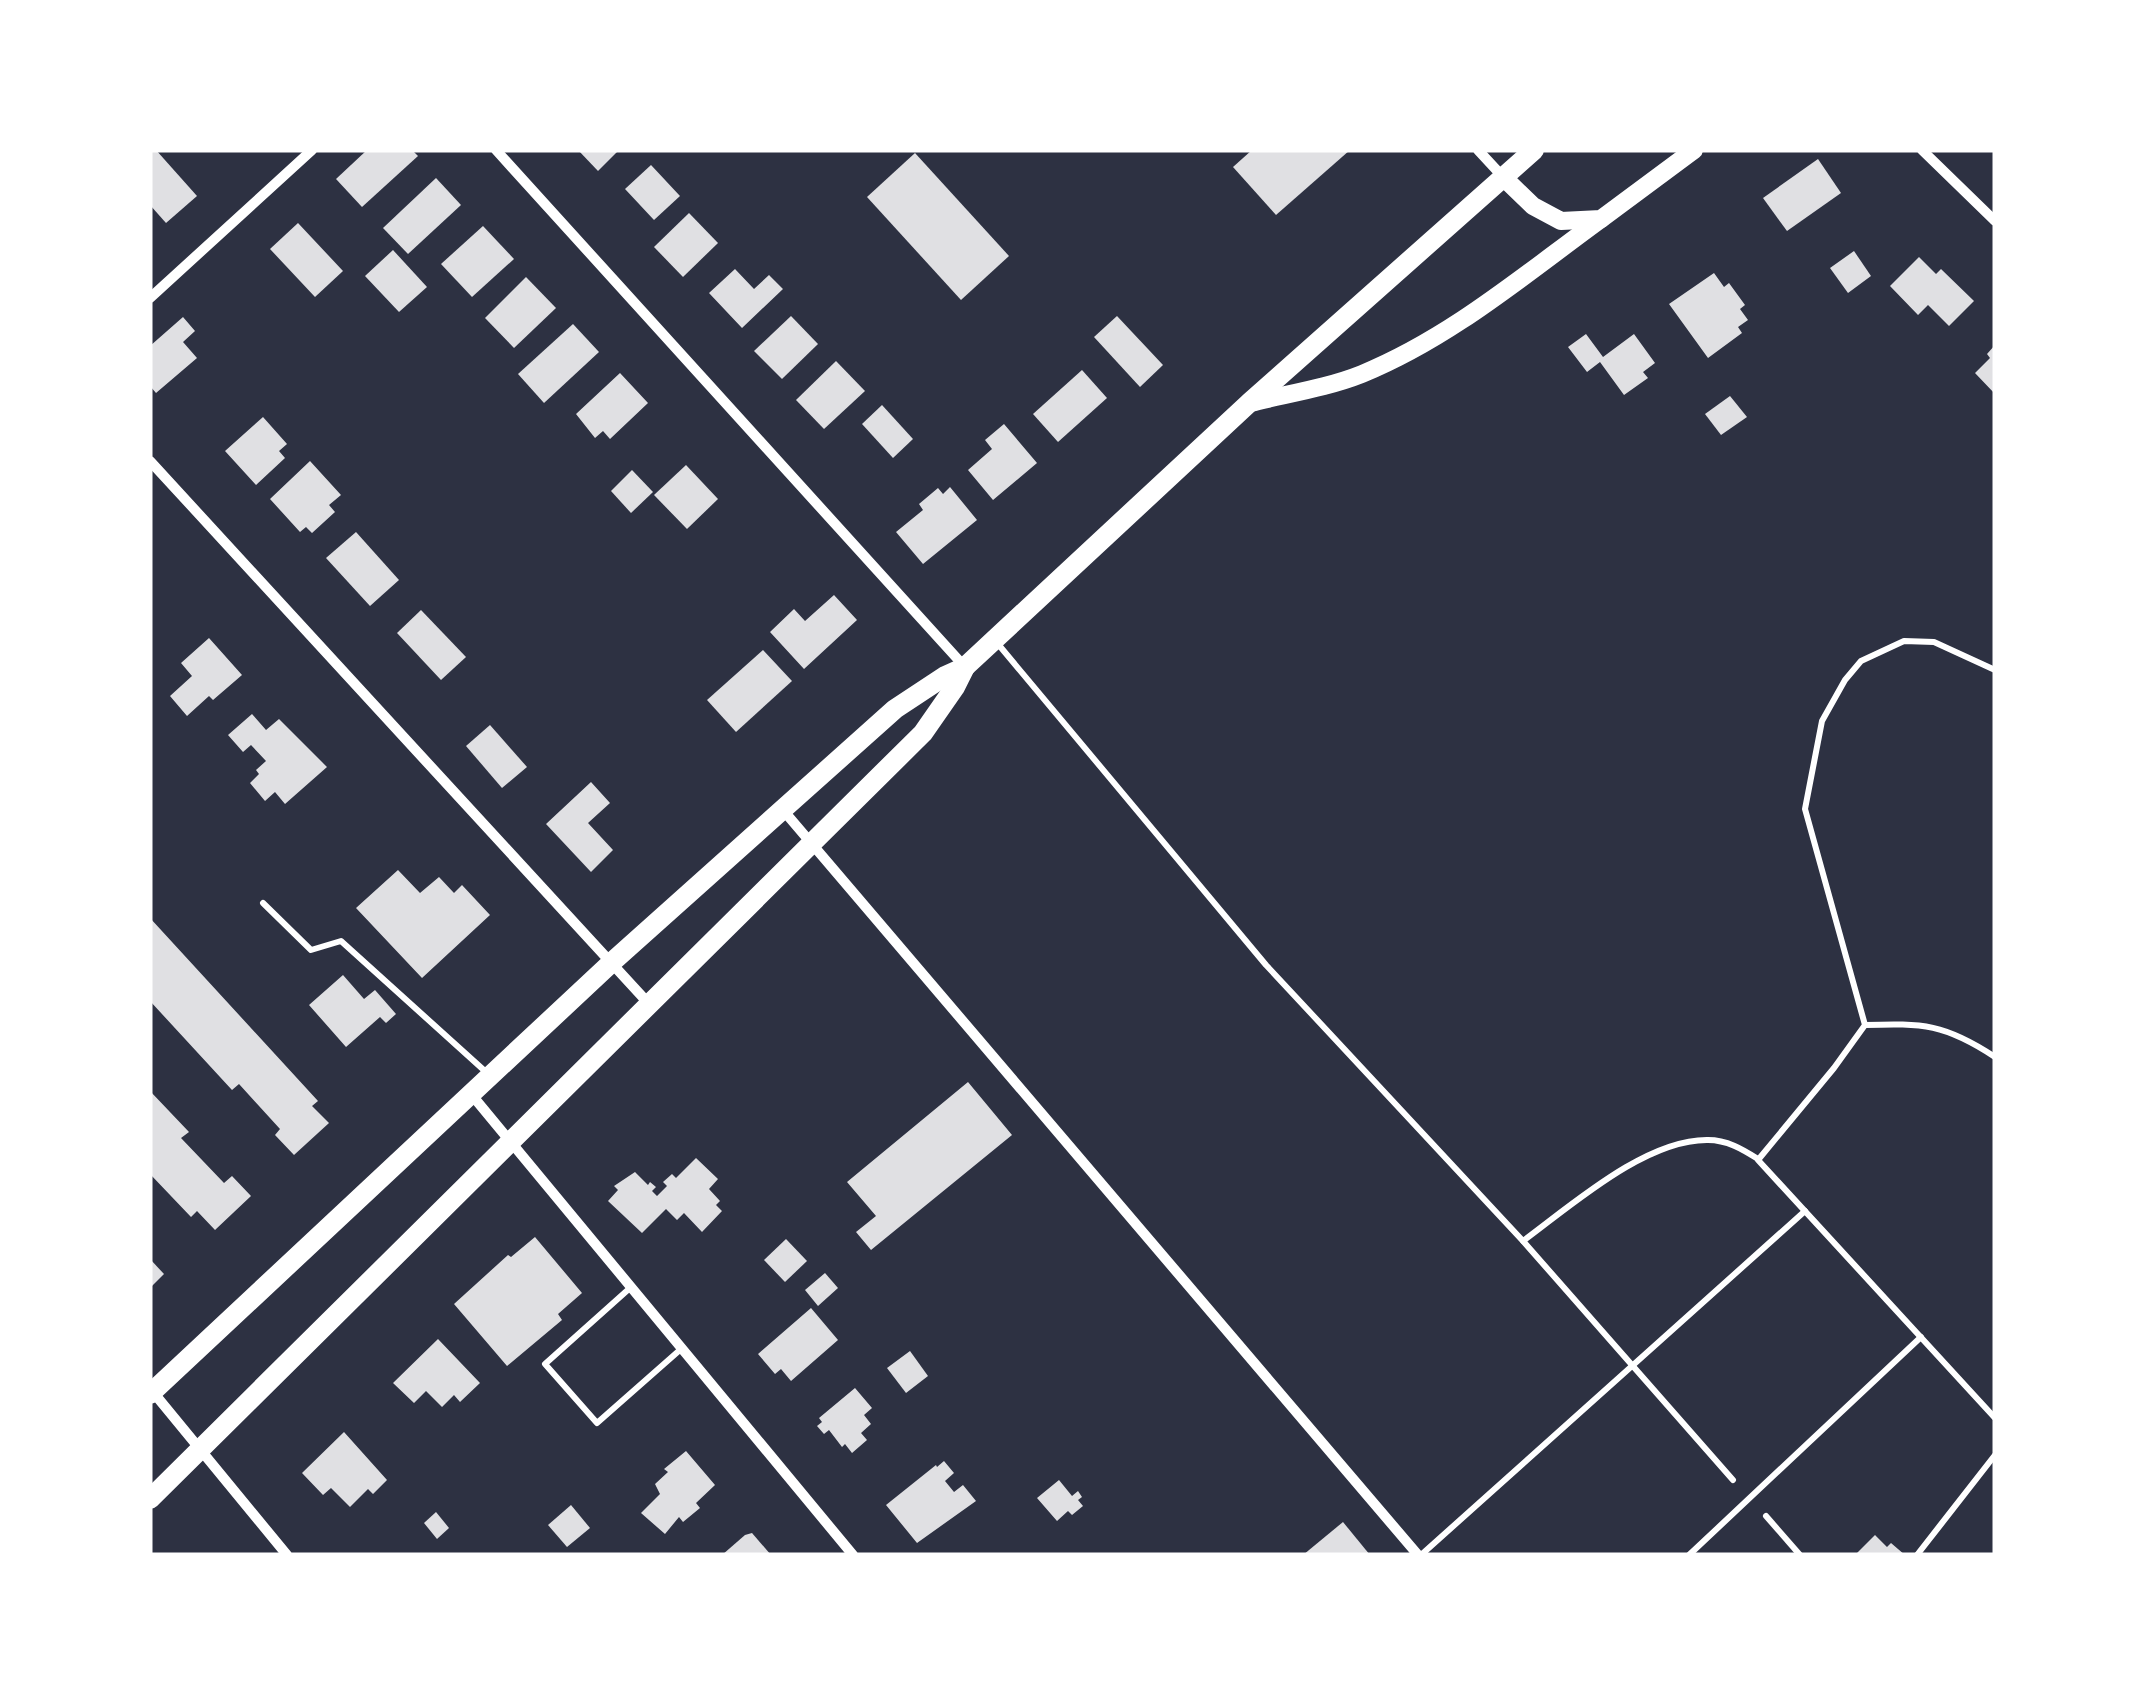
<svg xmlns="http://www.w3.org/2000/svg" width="2145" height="1705" font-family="Mulish,sans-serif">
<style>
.building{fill:#e0e0e3}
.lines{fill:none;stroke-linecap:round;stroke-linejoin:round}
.service{stroke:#fff;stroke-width:6}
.minor{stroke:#fff;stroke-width:10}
.tertiary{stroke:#fff;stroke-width:18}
.primary{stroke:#fff;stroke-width:20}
</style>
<rect width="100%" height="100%" fill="#2d3142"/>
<g class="building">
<path d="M150 150H156L197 196 166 223 150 205Z"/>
<path d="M367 150H412L418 156 362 207 336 179Z"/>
<path d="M578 150H619L598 171Z"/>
<path d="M1252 150H1350L1276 215 1233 167Z"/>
<path d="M915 153 1009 256 961 300 867 197Z"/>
<path d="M1818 159 1841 193 1787 231 1763 198Z"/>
<path d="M651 165 680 196 654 220 625 189Z"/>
<path d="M436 178 461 205 408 254 383 228Z"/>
<path d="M689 213 718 243 683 277 654 247Z"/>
<path d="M298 223 343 271 315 297 270 249Z"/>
<path d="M483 226 514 259 472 297 441 264Z"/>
<path d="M393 250 427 287 399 312 365 276Z"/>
<path d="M1854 251 1871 276 1848 293 1830 268Z"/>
<path d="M1919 257 1936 274 1941 269 1974 301 1949 326 1928 305 1918 315 1890 286Z"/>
<path d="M735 269 754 289 769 275 783 289 742 328 709 293Z"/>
<path d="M1714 273 1724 287 1729 283 1745 305 1740 309 1748 320 1738 327 1742 333 1708 358 1669 304Z"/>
<path d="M526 277 556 308 514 348 485 318Z"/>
<path d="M791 316 818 344 782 379 754 351Z"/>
<path d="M1117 316 1163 365 1140 387 1094 337Z"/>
<path d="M183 317 195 331 183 342 197 358 156 393 150 386V346Z"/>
<path d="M573 324 599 352 544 403 518 374Z"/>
<path d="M1586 334 1603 357 1634 334 1655 363 1643 372 1648 378 1624 395 1600 362 1587 372 1568 347Z"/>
<path d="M1995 345V394L1975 373 1990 358 1987 354Z"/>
<path d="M836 361 865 391 824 429 796 400Z"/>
<path d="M1082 370 1107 398 1058 442 1033 414Z"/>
<path d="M620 373 648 403 610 439 603 431 595 438 576 414Z"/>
<path d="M1730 396 1747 417 1721 435 1705 414Z"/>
<path d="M882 405 913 439 893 458 862 424Z"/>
<path d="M263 417 287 444 279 451 285 458 256 485 225 451Z"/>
<path d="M1004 424 1037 463 993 500 968 470 992 449 985 440Z"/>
<path d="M310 461 341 495 329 505 335 512 312 533 306 527 300 532 270 499Z"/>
<path d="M686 465 718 499 687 529 654 495Z"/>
<path d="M632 470 653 492 631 513 611 491Z"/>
<path d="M950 487 977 520 923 564 896 532 923 510 919 504 938 488 943 494Z"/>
<path d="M356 532 399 580 370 606 326 558Z"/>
<path d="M834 595 857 620 804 669 770 632 794 609 805 621Z"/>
<path d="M421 610 466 657 441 680 397 633Z"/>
<path d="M209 638 242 675 213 700 209 696 187 716 170 696 192 676 181 663Z"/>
<path d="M763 650 792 681 736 732 707 700Z"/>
<path d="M252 714 266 730 279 719 327 767 285 804 275 792 265 801 250 783 259 774 256 770 266 761 251 745 243 752 228 735Z"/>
<path d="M490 725 527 767 502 788 466 746Z"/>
<path d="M591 782 610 803 588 823 613 850 591 872 546 824Z"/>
<path d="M398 870 420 893 439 877 454 893 462 885 490 915 422 978 356 908Z"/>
<path d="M150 918 318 1101 312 1106 329 1123 294 1155 275 1135 280 1129 239 1084 232 1090 150 1001Z"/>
<path d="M343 975 364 999 375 990 396 1014 386 1023 380 1017 346 1047 309 1005Z"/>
<path d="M968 1082 1012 1135 871 1250 856 1232 876 1216 847 1182Z"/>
<path d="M150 1091 189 1132 181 1138 224 1183 232 1176 251 1196 215 1230 197 1211 191 1217 150 1174Z"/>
<path d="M696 1158 718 1179 709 1189 720 1201 716 1205 722 1211 702 1232 684 1213 677 1220 666 1209 642 1233 608 1201 618 1190 614 1186 635 1172 648 1185 650 1182 656 1187 652 1191 657 1196 667 1186 663 1182 672 1174 676 1178Z"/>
<path d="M535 1237 582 1293 558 1314 562 1320 507 1366 454 1304 508 1255 511 1257Z"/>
<path d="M786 1239 807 1261 785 1282 764 1260Z"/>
<path d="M150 1259 164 1274 150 1288Z"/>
<path d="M825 1273 838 1288 818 1306 805 1290Z"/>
<path d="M811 1308 838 1340 791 1381 781 1369 775 1374 758 1354Z"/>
<path d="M438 1339 480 1383 460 1402 454 1395 442 1407 426 1391 414 1403 393 1383Z"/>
<path d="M910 1351 928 1376 906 1393 887 1368Z"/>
<path d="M855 1388 872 1408 864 1415 871 1424 861 1433 867 1440 852 1453 845 1444 842 1447 829 1430 824 1434 817 1426 822 1422 819 1418Z"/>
<path d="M344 1432 387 1480 373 1494 368 1489 350 1507 331 1488 323 1495 302 1473Z"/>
<path d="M686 1451 715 1485 696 1503 700 1508 683 1522 679 1517 665 1534 641 1513 660 1494 655 1484 668 1472 664 1469Z"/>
<path d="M944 1461 954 1473 945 1481 954 1492 963 1485 976 1501 917 1543 886 1505 936 1465 937 1467Z"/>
<path d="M1059 1480 1072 1496 1078 1491 1082 1497 1078 1500 1083 1506 1072 1515 1068 1511 1057 1521 1037 1498Z"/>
<path d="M571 1505 590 1528 567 1547 548 1525Z"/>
<path d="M436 1512 449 1528 437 1539 424 1523Z"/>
<path d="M1343 1522 1370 1555H1303Z"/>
<path d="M752 1533 771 1555H722L745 1535Z"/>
<path d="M1875 1535 1887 1547 1891 1543 1905 1555H1855Z"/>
</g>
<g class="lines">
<g class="service">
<path d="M998 644 1266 965 1523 1241 1733 1480"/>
<path d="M1995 670 1934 642 1904 641 1861 661 1845 680 1822 721 1805 809 1865 1025 1834 1068 1758 1160 1995 1418"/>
<path d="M263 903 311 950 341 941 486 1072"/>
<path d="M1865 1025C1923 1023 1945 1024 1995 1057"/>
<path d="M1523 1241C1572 1205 1646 1139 1708 1140 1727 1140 1742 1149 1758 1159"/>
<path d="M630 1288 545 1364 597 1423 681 1349"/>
<path d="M1766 1516 1800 1555"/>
<path d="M1421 1555 1805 1211"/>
<path d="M1689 1555 1921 1337"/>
<path d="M1917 1555 1995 1455"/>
</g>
<g class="minor">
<path d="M496 150 964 666"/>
<path d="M1478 150 1503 177"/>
<path d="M1922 150 1995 221"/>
<path d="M150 298 312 150"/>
<path d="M150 461 650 1005"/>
<path d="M783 810 1418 1555"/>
<path d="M471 1094 853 1555"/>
<path d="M153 1392 287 1555"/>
</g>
<g class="tertiary">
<path d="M1503 177 1533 206 1561 221 1601 219 1694 150"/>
<path d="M1250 403C1286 394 1327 388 1362 374 1450 338 1524 275 1601 219"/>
</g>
<g class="primary">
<path d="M150 1394 611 963 895 709 945 676 965 667 1249 403 1534 150"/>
<path d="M150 1499 923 733 955 687 965 667"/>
</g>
</g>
<rect width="2145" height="1705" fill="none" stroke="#ffffff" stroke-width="305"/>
</svg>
